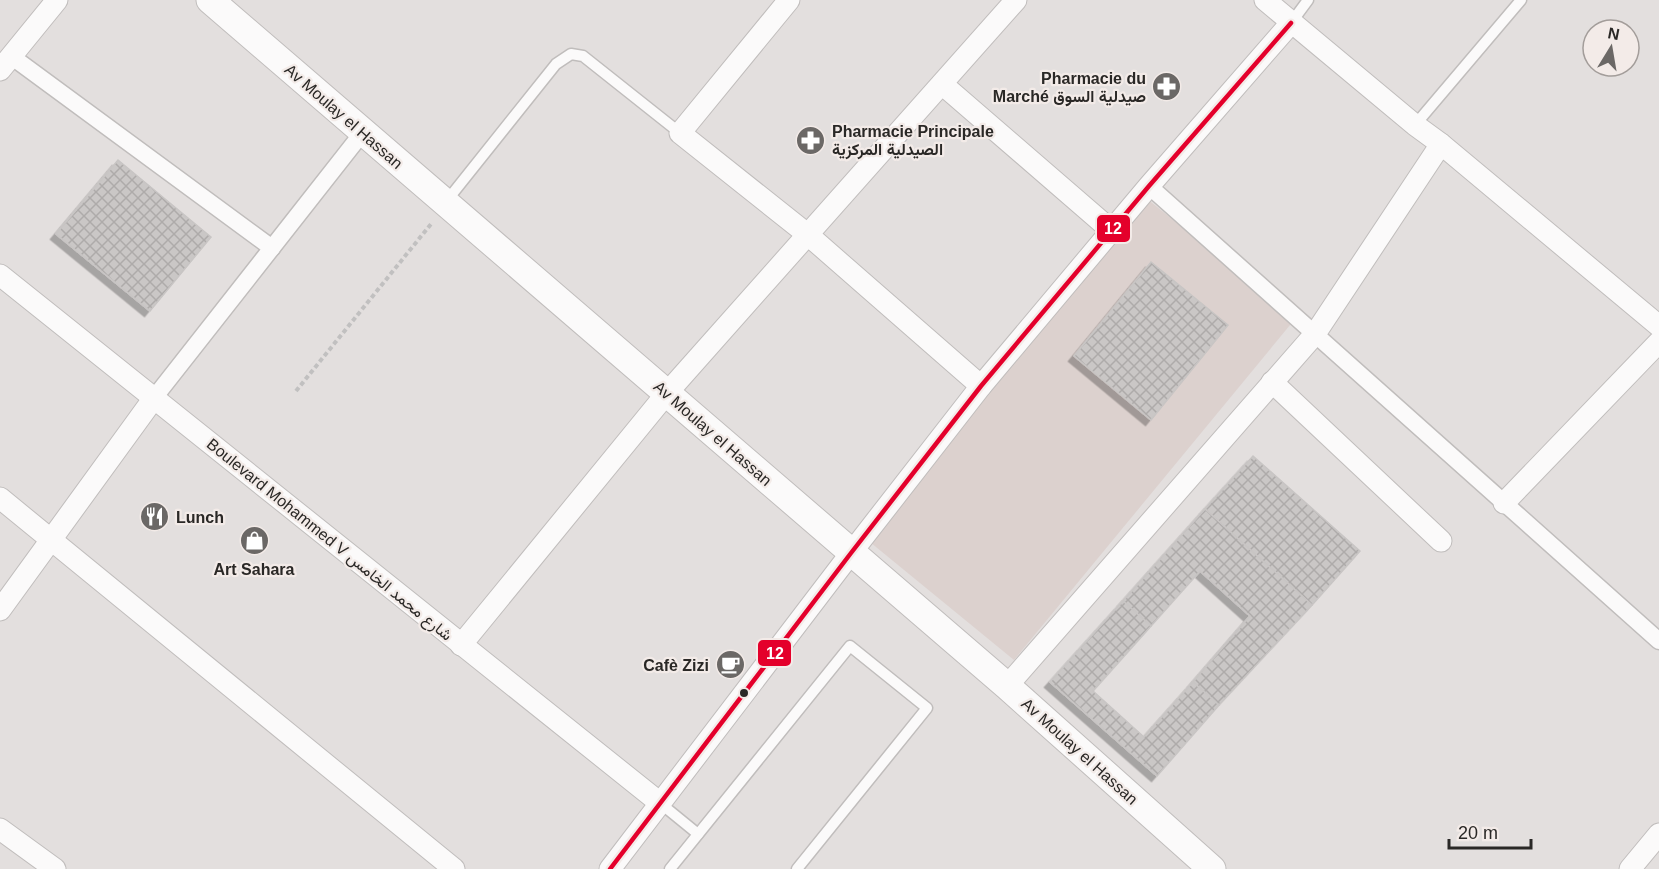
<svg xmlns="http://www.w3.org/2000/svg" width="1659" height="869" font-family="Helvetica,Vazirmatn,sans-serif">
<style>
.built{fill:#dcd1ce}
.building{fill:url(#building-cross-hatch);stroke:#c8c5c4;stroke-width:1.5;filter:url(#shadow)}
.lines{fill:none;stroke-linecap:round;stroke-linejoin:round}
.service-casing{stroke:#c0bdbc;stroke-width:13}
.pedestrian-casing{stroke:#c0bdbc;stroke-width:19}
.minor-casing{stroke:#c0bdbc;stroke-width:23}
.tertiary-casing{stroke:#c0bdbc;stroke-width:29}
.path{stroke:#c1c0c0;stroke-width:4;stroke-dasharray:4.5 3;stroke-linecap:butt}
.service{stroke:#fbfafa;stroke-width:10}
.pedestrian{stroke:#fbfafa;stroke-width:16}
.minor{stroke:#fbfafa;stroke-width:21}
.tertiary{stroke:#fbfafa;stroke-width:27}
.bus-1-casing{stroke:#f3ebe8;stroke-width:9}
.bus-1{stroke:#e4002b;stroke-width:4.5}
.bus-dot{fill:#2a2826;stroke:#f3ebe8;stroke-width:2}
.labels{text-anchor:middle;stroke-width:4.5;stroke-linejoin:round;paint-order:stroke}
.poi-label{font-size:16px;font-weight:bold;fill:#2a2826;stroke:#f3ebe8;text-anchor:end}
.street-label{font-size:16px;fill:#2a2826;stroke:#f3ebe8}
.line-badge{stroke:#f3ebe8;stroke-width:2}
.badge-label{font-size:16px;text-anchor:middle;font-weight:bold;fill:#fff}
</style>
<defs>
<pattern id="building-cross-hatch" width="8" height="8" patternUnits="userSpaceOnUse" patternTransform="scale(1.5)"><rect width="8" height="8" fill="#cac7c6"/><path d="M0 0l8 8M0 8l8-8" fill="none" stroke="#aeabaa"/></pattern>
<filter id="shadow"><feDropShadow dx="-5.5" dy="5.5" stdDeviation="0" flood-color="#0004"/></filter>
</defs>
<rect width="100%" height="100%" fill="#e3dfde"/>
<path class="built" d="M1146 198 1295 319 1014 660 865 538Z"/>
<g class="building">
<path d="M118 160 211 237 150 311 56 234Z"/>
<path d="M1151 262 1228 325 1151 420 1074 356Z"/>
<path d="M1253 456 1360 551 1312 605 1205 509Z"/>
<path d="M1205 509 1312 605 1219 705 1193 682 1250 616 1200 571 1151 626 1123 601Z"/>
<path d="M1123 601 1151 626 1093 691 1144 737 1193 682 1219 705 1157 776 1050 682Z"/>
</g>
<g class="lines">
<defs>
<g id="service">
<path d="M1291 23 1308 0"/>
<path d="M1415 125 1521 0"/>
<path d="M445 203 556 64 571 54 583 56 680 133"/>
<path d="M660 803 698 834"/>
<path d="M670 869 850 646 927 708 797 869"/>
</g>
<g id="pedestrian">
<path d="M11 56 272 248"/>
<path d="M1149 186 1659 641"/>
<path d="M154 398 363 132"/>
</g>
<g id="minor">
<path d="M789 0 680 133 807 234 981 386"/>
<path d="M1265 0 1415 125 1441 144 1659 326"/>
<path d="M0 70 57 0"/>
<path d="M942 84 1112 231"/>
<path d="M0 275 660 803"/>
<path d="M1272 382 1441 541"/>
<path d="M0 498 454 869"/>
<path d="M1504 503 1659 342"/>
<path d="M0 610 154 398"/>
<path d="M461 645 667 393 1016 0"/>
<path d="M1007 686 1315 334 1441 144"/>
<path d="M0 829 55 869"/>
<path d="M610 869 851 553 981 386 1149 186 1291 23"/>
<path d="M1630 869 1659 834"/>
</g>
<path id="tertiary" d="M210 0 1007 686 1212 869"/>
</defs>
<use href="#service" class="service-casing"/>
<use href="#pedestrian" class="pedestrian-casing"/>
<use href="#minor" class="minor-casing"/>
<use href="#tertiary" class="tertiary-casing"/>
<path class="path" d="M296 391 431 224"/>
<use href="#service" class="service"/>
<use href="#pedestrian" class="pedestrian"/>
<use href="#minor" class="minor"/>
<use href="#tertiary" class="tertiary"/>
<defs>
<path id="bus-1" d="M610 869 851 553 981 386 1149 186 1291 23"/>
</defs>
<use href="#bus-1" class="bus-1-casing"/>
<use href="#bus-1" class="bus-1"/>
</g>
<defs>
<symbol id="pharmacy-disc" viewBox="-11 -11 22 22"><circle r="9.5" fill="#6b6866" stroke="#f3ebe8"/><path d="M-2-6h4v4h4v4h-4v4h-4v-4h-4v-4h4Z" fill="#fff"/></symbol>
<symbol id="restaurant-disc" viewBox="-11 -11 22 22"><circle r="9.5" fill="#6b6866" stroke="#f3ebe8"/><path d="M-5-6h1v4h1v-4h1v4h1v-4h1v5L-1.5 .5V6h-2V.5L-5-1ZM5-6V6H3V1.5H1.5Q1.5-4 5-6Z" fill="#fff"/></symbol>
<symbol id="shop-disc" viewBox="-11 -11 22 22"><circle r="9.5" fill="#6b6866" stroke="#f3ebe8"/><path d="M-5-2.5h2.3a2.7 3.5 0 0 1 5.4 0H5L5.5 6h-11ZM-1.5-2.5h3a1.5 2.3 0 0 0-3 0Z" fill="#fff"/></symbol>
<symbol id="cafe-disc" viewBox="-11 -11 22 22"><circle r="9.5" fill="#6b6866" stroke="#f3ebe8"/><path d="M-5.5-4.5H6V0H3Q3 3.5 0 3.5H-2.5Q-5.5 3.5-5.5 0ZM3-3.2v2h1.7v-2ZM-6 4.5H4V6H-6Z" fill="#fff"/></symbol>
</defs>
<g fill-rule="evenodd">
<use href="#pharmacy-disc" x="1150" y="70" width="33" height="33"/>
<use href="#pharmacy-disc" x="794" y="124" width="33" height="33"/>
<use href="#restaurant-disc" x="138" y="500" width="33" height="33"/>
<use href="#shop-disc" x="238" y="524" width="33" height="33"/>
<use href="#cafe-disc" x="714" y="648" width="33" height="33"/>
</g>
<circle class="bus-dot" cx="744" cy="693" r="5"/>
<g class="labels">
<g class="poi-label">
<text x="1146" y="84">Pharmacie du<tspan x="1146" dy="18">Marché صيدلية السوق</tspan></text>
<text x="832" y="137" text-anchor="start">Pharmacie Principale<tspan x="832" dy="18">الصيدلية المركزية</tspan></text>
<text x="176" y="523" text-anchor="start">Lunch</text>
<text x="254" y="575" text-anchor="middle">Art Sahara</text>
<text x="709" y="671">Cafè Zizi</text>
</g>
<g class="street-label">
<text transform="translate(344 116) rotate(41)" y="6">Av Moulay el Hassan</text>
<text transform="translate(713 433) rotate(41)" y="6">Av Moulay el Hassan</text>
<text transform="translate(330 539) rotate(39)" y="6">Boulevard Mohammed V شارع محمد الخامس</text>
<text transform="translate(1080 751) rotate(42)" y="6">Av Moulay el Hassan</text>
</g>
</g>
<g class="line-badge">
<rect x="1096" y="214" width="35" height="29" rx="6" fill="#e4002b"/>
<rect x="757" y="639" width="35" height="28" rx="6" fill="#e4002b"/>
</g>
<g class="badge-label">
<text x="1113" y="234">12</text>
<text x="775" y="659">12</text>
</g>
<g transform="translate(1611 48) rotate(11)"><circle r="28" fill="#f3ebe8" stroke="#a39d9a" stroke-width="1.5"/>
<path d="M0-4.5L10 22L0 15L-10 22Z" fill="#6b6866"/>
<text y="-9" font-size="16" font-weight="bold" text-anchor="middle" fill="#2a2826">N</text>
</g>
<path d="M1449 839v9h82v-9" fill="none" stroke="#2a2826" stroke-width="3"/>
<text x="1458" y="839" font-size="18" fill="#2a2826" stroke="#f3ebe8" stroke-width="4.5" paint-order="stroke">20 m</text>
</svg>
